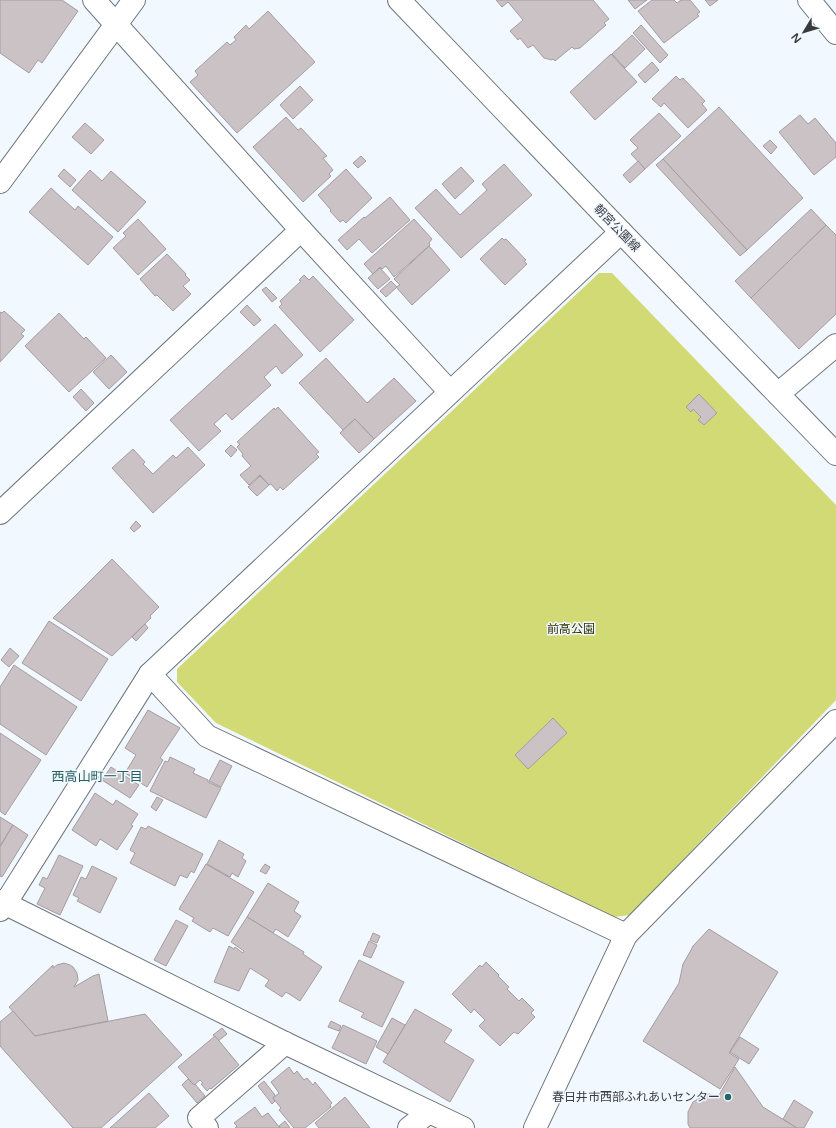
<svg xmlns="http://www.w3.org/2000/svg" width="836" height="1128" font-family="'Varela Round','Noto Sans JP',sans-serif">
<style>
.green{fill:#d1da75}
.building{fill:#cbc2c6;stroke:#a49ca0}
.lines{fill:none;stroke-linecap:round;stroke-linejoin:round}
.minor-casing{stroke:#6f757a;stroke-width:24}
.minor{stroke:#fff;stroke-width:22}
.poi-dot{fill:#1d6967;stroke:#f2f8ff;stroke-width:1.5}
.labels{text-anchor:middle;stroke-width:3;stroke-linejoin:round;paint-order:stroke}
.street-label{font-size:12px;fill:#383a3d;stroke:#f2f8ff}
.park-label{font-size:12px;fill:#2e3103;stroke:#f2f8ff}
.poi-label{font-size:12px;fill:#383a3d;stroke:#f2f8ff;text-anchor:end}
.neighbourhood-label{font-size:13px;fill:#27615f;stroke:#f2f8ff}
</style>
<rect width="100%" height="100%" fill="#f2f8ff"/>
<path class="green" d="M599 273H612L836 505V700L630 915 614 917 216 723 177 682V669Z"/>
<g class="building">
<path d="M0 0H62L78 11 42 63 38 60 29 73 0 53Z"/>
<path d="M496 0H593L609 19 604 23 606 25 580 48 574 49 572 47 555 61 553 59 552 60 544 58 533 45 528 48 520 38 518 40 510 31 523 20 508 2 502 7Z"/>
<path d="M628 0H647L635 9Z"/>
<path d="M652 0H674L677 3 681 0H690L700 12 697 14 699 16 664 43 638 11Z"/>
<path d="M705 0H718L710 6Z"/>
<path d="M268 11 315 62 237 133 190 82 198 75 195 71 227 42 230 45 236 40 234 37 246 25 249 29Z"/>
<path d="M641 25 668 55 660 63 633 33Z"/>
<path d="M632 35 645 49 625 68 612 54Z"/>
<path d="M611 54 637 82 595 120 570 92Z"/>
<path d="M652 62 659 70 645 83 638 75Z"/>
<path d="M676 76 680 80 683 78 705 101 702 104 707 110 688 128 664 103 661 107 652 99Z"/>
<path d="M300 86 313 100 293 119 280 105Z"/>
<path d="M719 107 803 198 747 250 663 159Z"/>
<path d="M659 113 681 136 645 169 631 154 638 148 630 140Z"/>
<path d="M800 115 808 124 815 118 836 143V157L814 175 779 132Z"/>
<path d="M286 117 298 130 301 128 327 156 323 158 333 170 329 174 331 176 303 202 253 147Z"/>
<path d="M85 123 104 140 91 154 72 137Z"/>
<path d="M770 140 777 147 771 154 763 146Z"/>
<path d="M361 156 366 161 358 168 353 163Z"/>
<path d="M663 159 747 250 740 256 656 165Z"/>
<path d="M638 161 645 169 630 183 623 175Z"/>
<path d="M504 164 532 195 461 258 415 208 436 189 460 215 487 190 482 184Z"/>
<path d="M461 167 474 181 455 199 442 184Z"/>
<path d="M64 169 76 180 70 187 58 176Z"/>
<path d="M346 169 372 198 346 223 343 220 340 222 330 211 331 210 318 195Z"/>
<path d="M90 170 102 181 111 171 146 202 118 232 72 190Z"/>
<path d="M51 188 75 210 78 206 113 237 88 265 29 212Z"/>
<path d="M390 197 410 220 372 253 359 239 347 250 338 240 364 217 365 218Z"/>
<path d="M811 209 826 225 751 298 735 281Z"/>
<path d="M138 219 166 249 138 275 113 248 126 236 123 233Z"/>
<path d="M414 219 432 239 429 243 430 245 394 277 386 266 382 269 380 267 373 274 364 264Z"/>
<path d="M826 225 836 235V314L799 349 751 298Z"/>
<path d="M502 238 504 240 506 239 526 260 524 261 527 264 505 285 480 259Z"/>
<path d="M429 246 450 270 412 305 396 287 400 285 394 279Z"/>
<path d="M167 254 186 274 185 275 190 280 183 286 191 294 173 311 157 295 155 296 140 279Z"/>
<path d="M380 268 390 279 378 289 368 278Z"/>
<path d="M304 275 309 280 313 276 354 320 320 352 279 307 282 304 280 301 301 281 299 280Z"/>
<path d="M391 281 397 287 386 297 380 291Z"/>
<path d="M266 287 277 298 272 302 262 290Z"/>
<path d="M247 305 261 320 254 326 240 312Z"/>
<path d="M4 311 25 330 21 334 24 336 0 362V312L2 313Z"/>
<path d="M59 313 84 339 86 337 106 358 69 392 25 346Z"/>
<path d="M275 324 303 355 282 374 276 366 264 377 271 385 232 420 226 413 214 424 221 431 199 451 170 420Z"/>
<path d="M111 355 127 372 109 389 93 372Z"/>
<path d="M326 358 367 403 394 378 416 401 374 439 355 419 343 430 299 383Z"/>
<path d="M81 389 94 403 86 411 73 397Z"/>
<path d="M699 394 717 413 704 425 698 420 701 417 693 409 691 412 686 407Z"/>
<path d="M278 407 319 452 316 454 319 457 283 490 280 487 277 491 271 484 269 485 260 475 249 485 240 475 251 466 242 456 243 454 237 447 240 444 237 442 274 408 275 410Z"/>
<path d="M355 419 374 439 359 453 340 433Z"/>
<path d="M231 445 237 450 231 457 225 451Z"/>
<path d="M188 447 205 465 153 513 112 468 133 449 145 462 143 464 153 474 173 455 176 458Z"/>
<path d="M260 476 269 485 257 496 248 487Z"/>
<path d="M136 521 141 526 134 532 130 528Z"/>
<path d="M112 559 159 607 150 616 151 618 112 656 53 618Z"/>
<path d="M49 621 108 659 81 701 22 663Z"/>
<path d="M145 624 148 628 136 641 132 637Z"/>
<path d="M10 648 19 656 9 667 1 660Z"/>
<path d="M14 665 77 707 46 755 0 724V687Z"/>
<path d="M148 710 180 728 160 758 163 760 147 787 125 773 136 755 125 748Z"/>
<path d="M553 718 567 733 528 769 515 755Z"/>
<path d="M0 733 41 760 5 815 0 811Z"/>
<path d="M170 757 195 769 193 773 208 780V782L221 788 206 818 150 791 165 761 168 762Z"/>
<path d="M220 760 232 766 221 787 209 781Z"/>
<path d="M111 767 139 785 130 798 102 780Z"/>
<path d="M95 793 113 805 116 800 138 814 131 825 133 826 117 850 100 839 96 846 72 830Z"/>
<path d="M157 797 163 800 156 811 151 807Z"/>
<path d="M0 817 13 825 0 846Z"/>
<path d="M13 825 28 835 2 877 0 876V847Z"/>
<path d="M148 826 203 854 194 873 191 871 187 878 180 875 175 886 130 863 135 853 130 850 141 827 146 829Z"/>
<path d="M219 840 244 854 242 858 246 861 238 877 232 873 230 877 207 864Z"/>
<path d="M59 855 83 866 60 915 37 904 45 888 39 885 43 877 47 879Z"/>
<path d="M206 864 254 892 228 936 213 928 210 932 192 921 194 918 179 909Z"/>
<path d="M265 864 270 867 266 874 260 871Z"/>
<path d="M92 866 117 878 100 913 77 901 79 898 73 895 81 877 86 879Z"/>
<path d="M268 883 299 902 294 911 301 916 288 937 276 929 273 933 247 917Z"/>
<path d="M247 917 304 952 303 954 322 967 300 1001 286 992 282 997 265 986 269 980 250 968 239 991 214 982 229 946 234 949 235 947 243 953 244 951 231 942Z"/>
<path d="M176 920 188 926 166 966 154 960Z"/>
<path d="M709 929 778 972 729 1053 739 1059 720 1089 643 1041 679 983 683 964 690 952 693 946Z"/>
<path d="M373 933 380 936 377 943 370 940Z"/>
<path d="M369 941 377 945 371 958 363 955Z"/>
<path d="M359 960 404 982 382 1027 361 1017 364 1013 339 1001Z"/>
<path d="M486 962 499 975 498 976 509 987 507 989 519 1001 522 998 534 1010 531 1013 535 1017 518 1034 514 1032 500 1046 479 1026 485 1020 474 1009 471 1013 452 994 480 965 482 967Z"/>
<path d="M64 963 70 965 73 967 77 973 78 980 74 987 93 976 99 974 108 1021 35 1036 9 1007 53 965V968L57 965Z"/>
<path d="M415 1009 452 1030 444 1042 474 1060 450 1102 383 1062Z"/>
<path d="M13 1011 35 1036 145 1014 182 1055 101 1128H73L0 1046V1022Z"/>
<path d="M392 1018 405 1025 388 1054 376 1047Z"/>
<path d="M331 1021 341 1026 339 1031 328 1027Z"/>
<path d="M343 1025 377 1041 366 1064 332 1048Z"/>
<path d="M222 1028 227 1034 218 1041 213 1035Z"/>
<path d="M215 1036 239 1065 211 1089 210 1088 207 1091 201 1084 203 1083 200 1080 194 1085 178 1067Z"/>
<path d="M740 1037 759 1049 749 1064 730 1052Z"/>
<path d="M289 1067 294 1074 297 1071 304 1080 307 1078 313 1085 315 1082 332 1103 330 1105 331 1107 305 1128H294L279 1110 281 1108 273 1098 279 1093 271 1082Z"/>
<path d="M735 1067 763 1107 797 1128H690L688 1124V1112L693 1102 703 1096 709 1094 718 1097Z"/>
<path d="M188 1079 194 1085 195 1084 205 1096 197 1103 182 1085Z"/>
<path d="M264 1081 275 1095 273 1098 275 1101 272 1104 258 1086Z"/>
<path d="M149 1093 169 1116 155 1128H110Z"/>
<path d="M345 1097 370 1128H319L315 1123Z"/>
<path d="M794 1100 813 1112 804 1128H797L783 1119Z"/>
<path d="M255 1107 262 1117 268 1113 280 1128H235L237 1126 234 1123Z"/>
<path d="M285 1121 290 1128H280L279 1126Z"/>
</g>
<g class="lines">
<defs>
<g id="minor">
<path d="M94 0 301 230 450 392"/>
<path d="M399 0 621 232 836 454"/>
<path d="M809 0 836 33"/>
<path d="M0 182 134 0"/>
<path d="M778 394 836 345"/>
<path d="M0 513 301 230"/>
<path d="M150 674 207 736 626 935 535 1128"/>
<path d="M0 901 285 1043 463 1128"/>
<path d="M0 910 5 904 150 674 621 232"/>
<path d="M626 935 836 721"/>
<path d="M207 1128 199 1118 285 1043"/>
<path d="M409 1128 429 1112"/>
</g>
</defs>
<use href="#minor" class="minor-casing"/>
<use href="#minor" class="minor"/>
</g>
<circle class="poi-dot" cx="728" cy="1097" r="4"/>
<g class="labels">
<g class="street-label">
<text transform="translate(617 228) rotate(46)" y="4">朝宮公園線</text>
</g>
<g class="park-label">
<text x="571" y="633">前高公園</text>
</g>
<g class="poi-label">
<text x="720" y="1101">春日井市西部ふれあいセンター</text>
</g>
<g class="neighbourhood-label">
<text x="97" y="781">西高山町一丁目</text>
</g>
</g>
<g transform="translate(804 32) rotate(232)" stroke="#f2f8ff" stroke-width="3" paint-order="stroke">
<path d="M0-3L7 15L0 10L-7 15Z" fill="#383a3d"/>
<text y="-6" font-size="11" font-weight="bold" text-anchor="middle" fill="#383a3d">N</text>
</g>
</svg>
